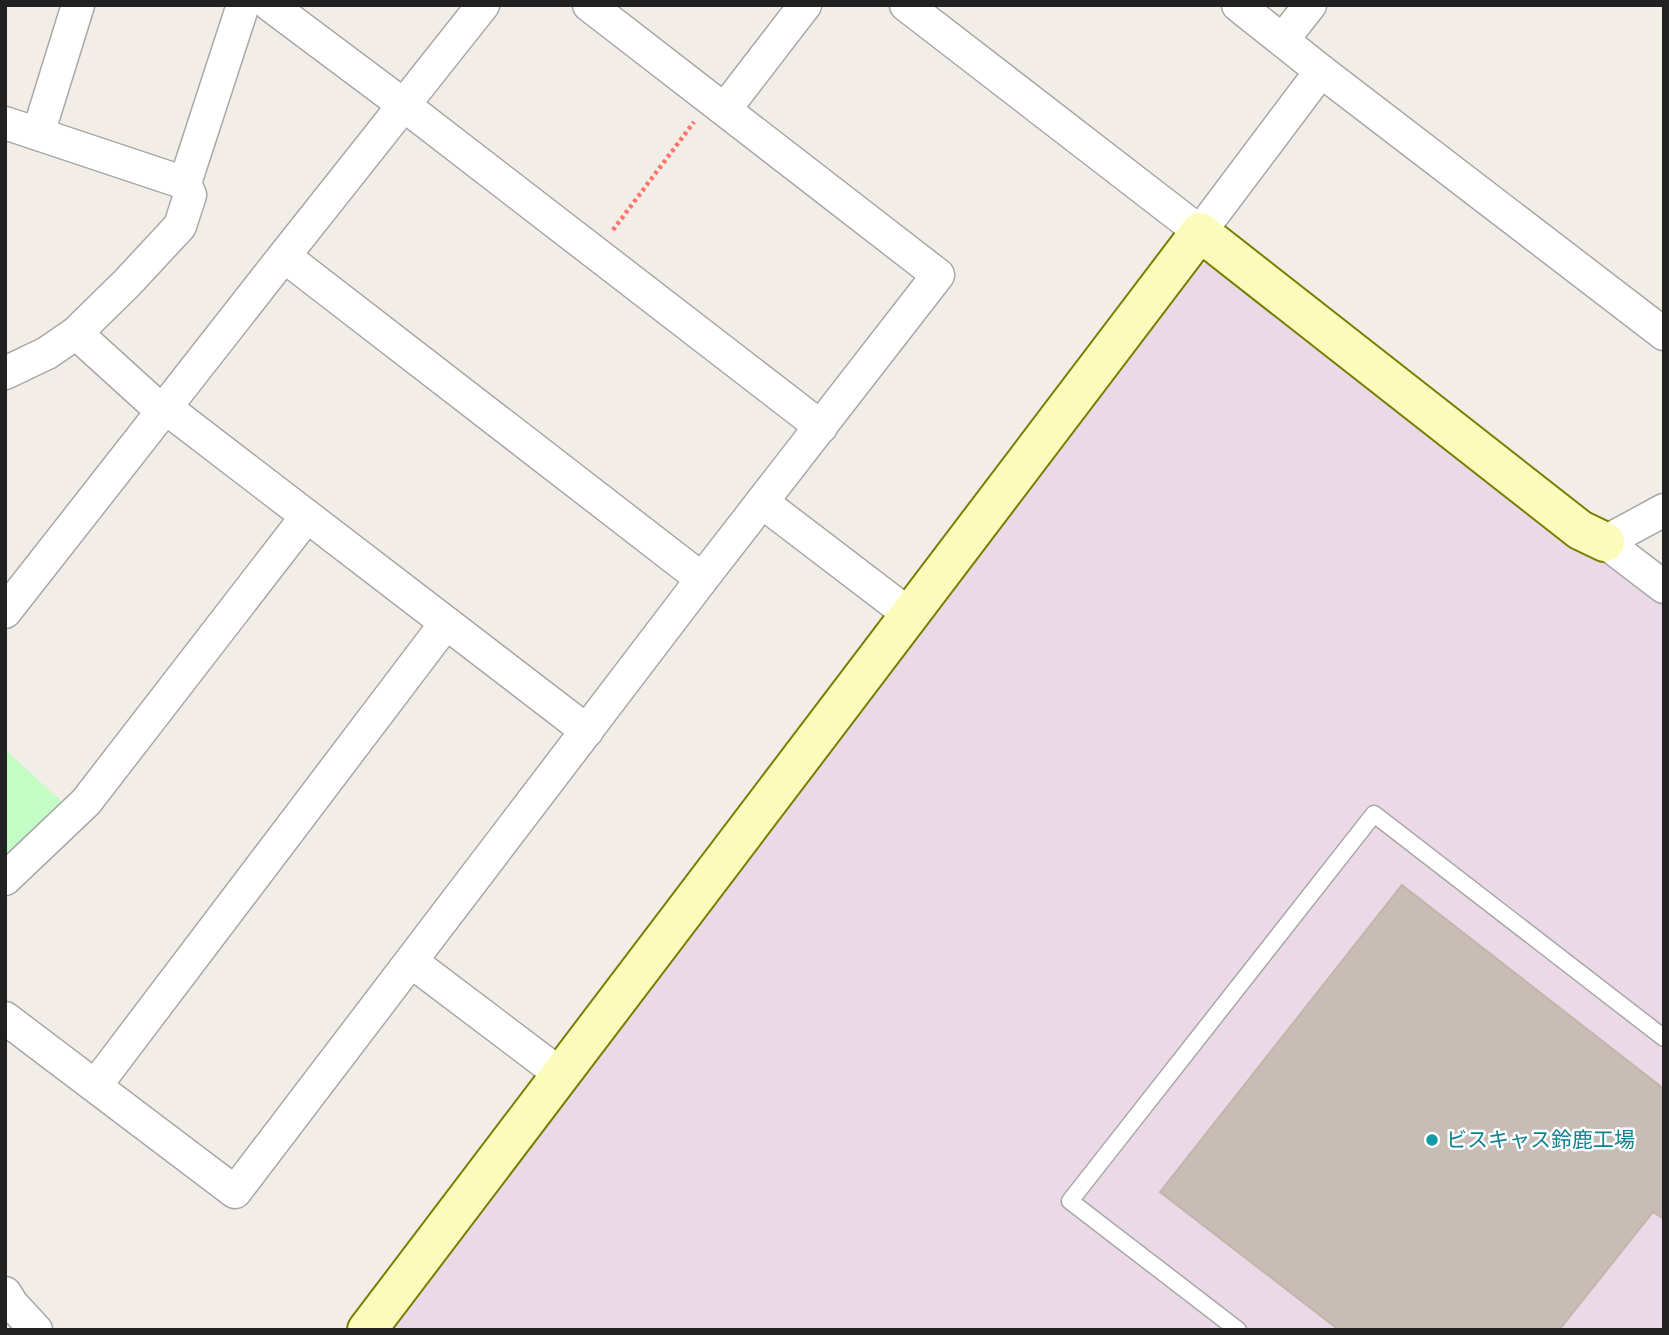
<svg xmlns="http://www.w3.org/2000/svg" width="1669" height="1335" font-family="Overpass,'Noto Sans JP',sans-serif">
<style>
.industrial{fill:#ebd9e8}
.park{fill:#c4fcc6}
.building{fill:#c7bdb6;stroke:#c4b4a9;stroke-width:2}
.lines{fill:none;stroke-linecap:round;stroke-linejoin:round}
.lane-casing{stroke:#a8a8a8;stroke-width:19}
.street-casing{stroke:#a8a8a8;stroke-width:35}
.secondary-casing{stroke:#777f00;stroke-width:42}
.path{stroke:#ff746b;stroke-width:4.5;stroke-dasharray:3.5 3.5;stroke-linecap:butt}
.lane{stroke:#fff;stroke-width:16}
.street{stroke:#fff;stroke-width:32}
.secondary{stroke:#fbfcbb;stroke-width:38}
.culture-dot{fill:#0f9aa8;stroke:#fff;stroke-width:2.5}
.labels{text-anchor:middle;stroke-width:5;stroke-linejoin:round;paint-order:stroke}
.culture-label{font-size:21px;fill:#0d838f;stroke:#fff;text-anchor:start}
</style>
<rect width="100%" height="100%" fill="#f2eee7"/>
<path class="industrial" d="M1218 262 1664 601V1330H379L1189 266Z"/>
<path class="park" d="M5 749 65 805 5 861Z"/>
<path class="building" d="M1402 885 1664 1089V1219L1653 1212 1559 1330H1339L1160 1192Z"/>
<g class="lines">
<defs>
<path id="lane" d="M1238 1330 1070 1201 1374 814 1664 1038"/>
<g id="street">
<path d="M270 5 405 106 821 427"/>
<path d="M906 5 1200 232 1321 71"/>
<path d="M1238 5 1321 71 1664 334"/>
<path d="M1292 28 1310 5"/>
<path d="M725 109 805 5"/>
<path d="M5 123 185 183"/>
<path d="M38 134 78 5"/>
<path d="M284 256 702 579"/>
<path d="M76 333 163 412"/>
<path d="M5 373 47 353 76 333 127 283 180 226 190 195 185 183 243 5"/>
<path d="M166 408 587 731"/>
<path d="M762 502 910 615"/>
<path d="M1664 510 1605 542 1664 587"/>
<path d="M5 612 284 256 483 5"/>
<path d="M5 879 86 802 307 516"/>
<path d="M412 962 560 1074"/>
<path d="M5 1018 235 1192 702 579 938 275 589 5"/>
<path d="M96 1085 446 623"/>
<path d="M5 1293 12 1304 36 1330"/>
</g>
<path id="secondary" d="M367 1330 1200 232 1580 530 1605 542"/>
</defs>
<use href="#lane" class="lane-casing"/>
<use href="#street" class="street-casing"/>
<use href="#secondary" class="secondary-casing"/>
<path class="path" d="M613 230 694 122"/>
<use href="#lane" class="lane"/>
<use href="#street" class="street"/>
<use href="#secondary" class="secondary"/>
</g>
<circle class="culture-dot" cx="1432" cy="1140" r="7"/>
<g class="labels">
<g class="culture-label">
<text x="1446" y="1147">ビスキャス鈴鹿工場</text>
</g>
</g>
<rect width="1669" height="1335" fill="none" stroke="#212121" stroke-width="14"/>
</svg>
